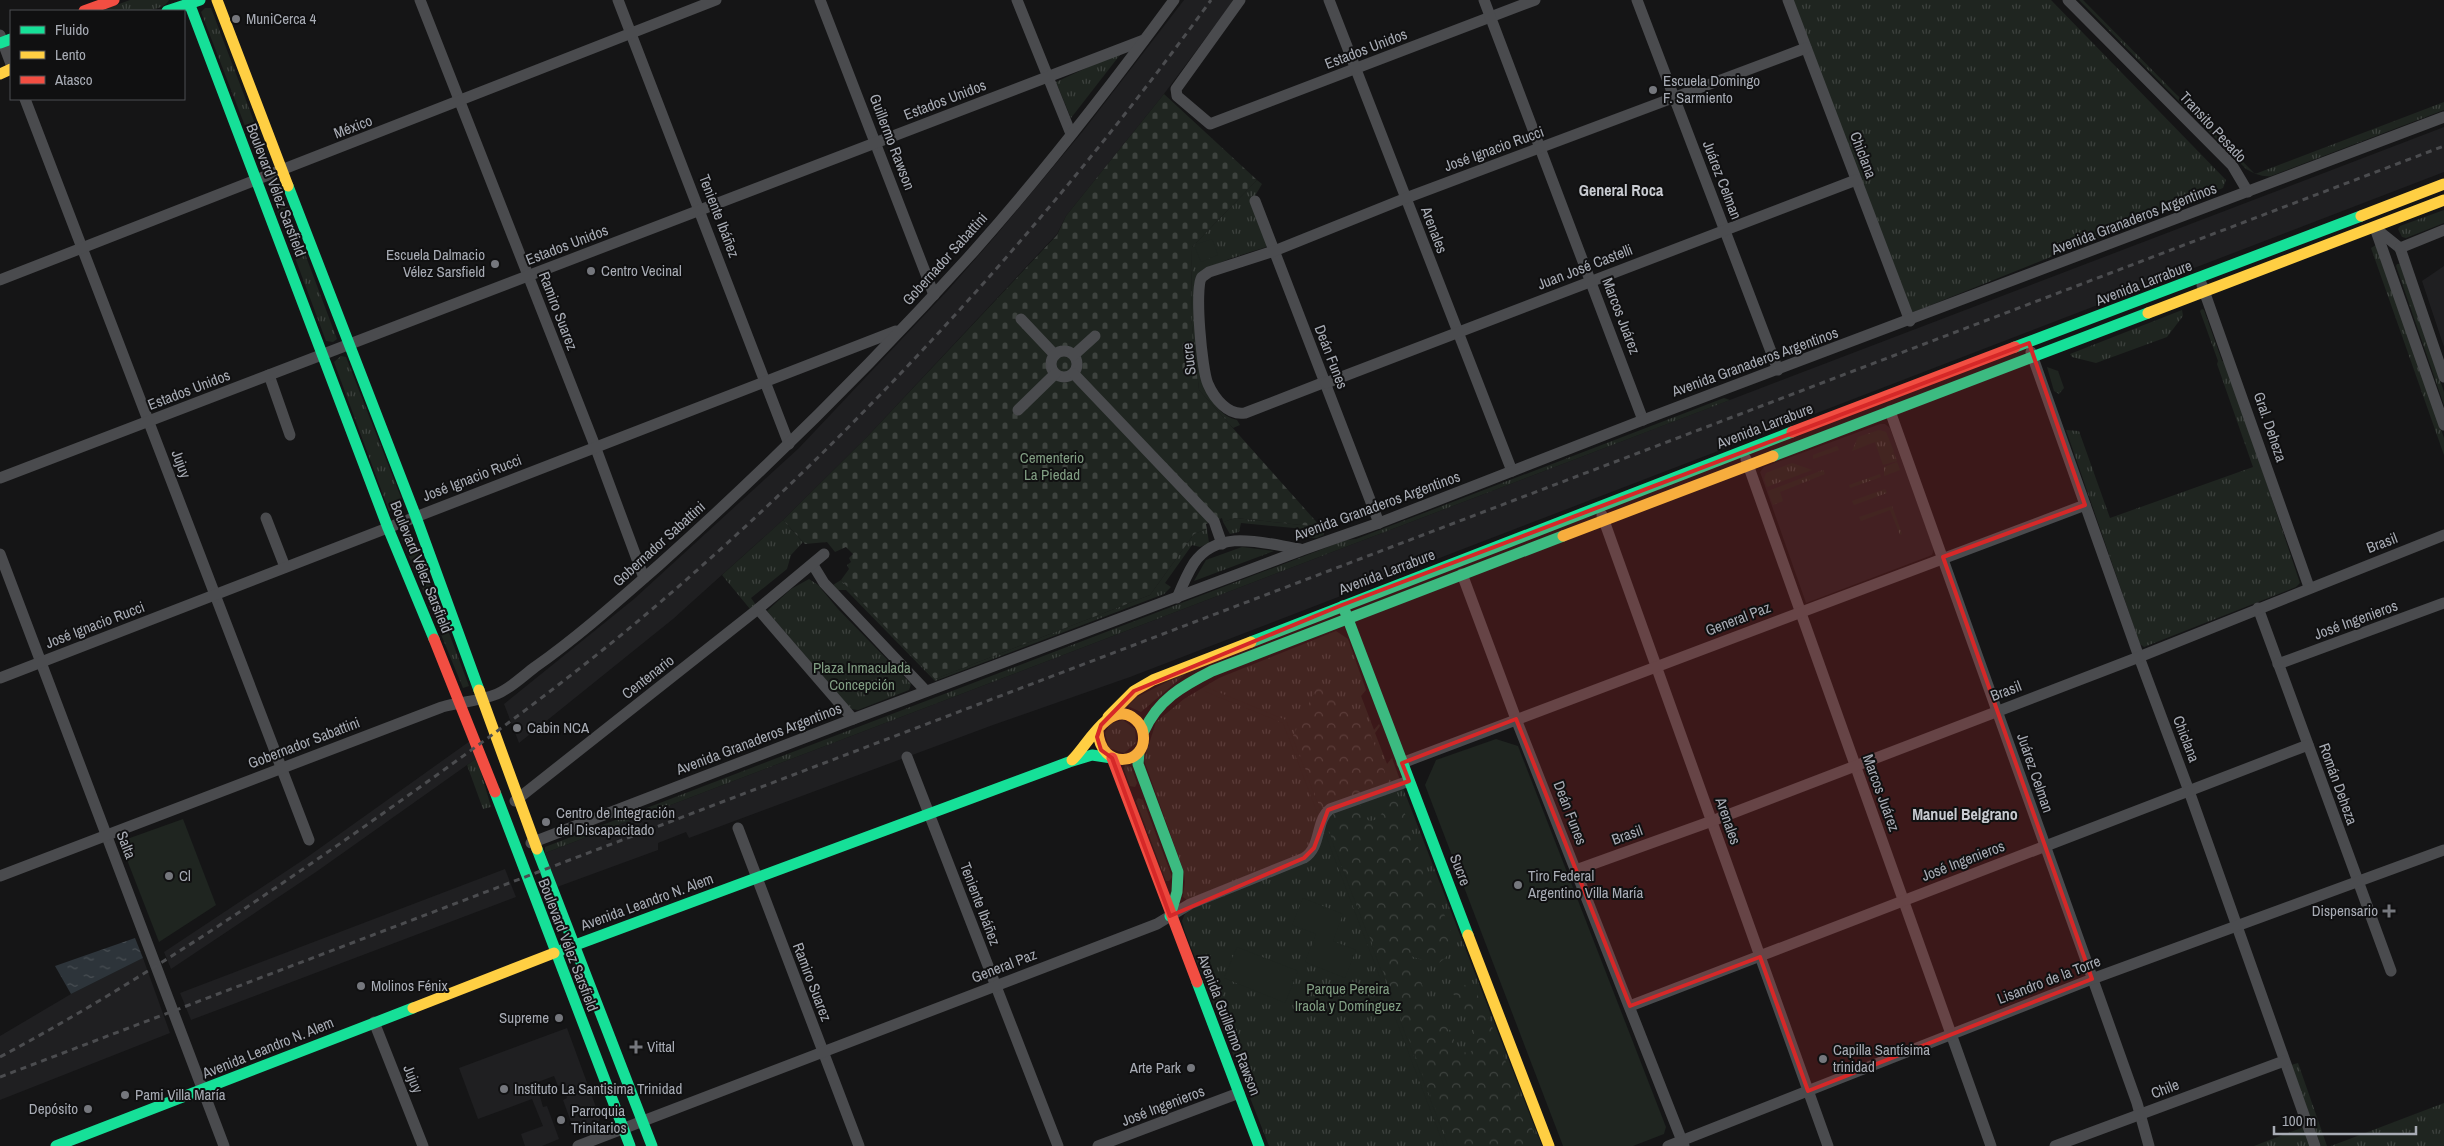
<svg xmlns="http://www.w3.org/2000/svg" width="2444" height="1146" font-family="'Archivo Narrow',sans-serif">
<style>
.built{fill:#1f1f21}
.grass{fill:url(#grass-tufts)}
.forest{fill:url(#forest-crowns)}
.cemetery{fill:url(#cemetery-stones)}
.pitch{fill:#1f2520}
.water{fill:url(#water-ripples)}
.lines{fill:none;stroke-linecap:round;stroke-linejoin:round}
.street{stroke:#4a4b4e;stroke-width:11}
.fast{stroke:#16e098;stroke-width:11}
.slow{stroke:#ffcf43;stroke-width:11}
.jam{stroke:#f24e42;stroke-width:11}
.rail{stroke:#4b4c4f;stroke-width:3;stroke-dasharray:6 5;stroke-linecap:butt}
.marked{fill:#d62828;fill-opacity:0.2;stroke:#d62828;stroke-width:4;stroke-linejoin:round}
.poi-dot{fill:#75777d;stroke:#101011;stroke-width:2}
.labels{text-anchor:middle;stroke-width:4;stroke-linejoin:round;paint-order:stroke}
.poi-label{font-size:15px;fill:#a8acb5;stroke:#101011;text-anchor:start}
.street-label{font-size:15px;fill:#a8acb5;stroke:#101011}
.park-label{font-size:15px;fill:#819e83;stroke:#101011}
.neighbourhood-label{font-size:16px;font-weight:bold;fill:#c8cbd1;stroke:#101011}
</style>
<defs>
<pattern id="grass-tufts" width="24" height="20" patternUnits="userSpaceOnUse" patternTransform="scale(1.25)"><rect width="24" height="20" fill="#1f2520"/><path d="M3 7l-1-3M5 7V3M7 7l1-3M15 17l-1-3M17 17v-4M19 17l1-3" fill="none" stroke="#3d423e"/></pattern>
<pattern id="forest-crowns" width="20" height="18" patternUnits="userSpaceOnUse" patternTransform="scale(1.25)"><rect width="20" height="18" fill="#1f2520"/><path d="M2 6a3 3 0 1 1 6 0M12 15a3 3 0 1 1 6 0" fill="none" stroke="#3d423e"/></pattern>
<pattern id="cemetery-stones" width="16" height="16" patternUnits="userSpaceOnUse" patternTransform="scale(1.25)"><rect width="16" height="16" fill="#1f2520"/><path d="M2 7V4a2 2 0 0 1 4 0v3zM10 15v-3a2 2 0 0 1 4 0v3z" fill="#3d423e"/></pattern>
<pattern id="water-ripples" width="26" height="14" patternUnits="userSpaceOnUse" patternTransform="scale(1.25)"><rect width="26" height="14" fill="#2d343a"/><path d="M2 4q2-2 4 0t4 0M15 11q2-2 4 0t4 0" fill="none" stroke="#494f54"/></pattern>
</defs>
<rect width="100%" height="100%" fill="#151516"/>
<g class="built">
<path d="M1184 0H1234L1164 94 1066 216 1057 234 867 437 783 520 673 619 519 743 504 704 634 599 799 448 949 289 998 233 1083 131Z"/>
<path d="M2444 127V172L1130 677 993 725 689 838 686 832 658 843V850L557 887 545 853Z"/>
<path d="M2444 266V347L2422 281Z"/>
<path d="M1880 424H1885L1890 428 1934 549 1932 555 1806 603 1760 472 1764 467Z"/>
<path d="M470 741 477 758 316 872 171 969 164 952 306 858Z"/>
<path d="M505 869 516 897 191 1020 180 993Z"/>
<path d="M143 958 170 1033 0 1100V1036L71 994Z"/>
<path d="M567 1028 600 1118 598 1125 575 1133 563 1100 567 1098 562 1085 558 1086 554 1076 538 1082 542 1092 539 1093 543 1107 547 1106 559 1139 542 1146H525L521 1134 543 1126 532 1099 478 1119 459 1068Z"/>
</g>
<g class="grass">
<path d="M130 0H169C161 16 116 11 100 11Z"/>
<path d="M1793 0H2051L2226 180 2223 188 1911 313Z"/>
<path d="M2079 0H2083L2255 174 2444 102V110L2271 176C2262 177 2255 174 2246 169Z"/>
<path d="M205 8H211L271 166 262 170 201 12Z"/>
<path d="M1123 51 1071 118 1056 82Z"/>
<path d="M1257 180 1262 184 1252 201 1267 245 1266 247C1247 254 1199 264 1194 285 1196 320 1193 410 1237 420L1240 425 1233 428 1199 390 1191 316 1192 247Z"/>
<path d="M271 182H278L337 339 333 342 326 341 268 185Z"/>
<path d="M2444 210V223L2406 238 2402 237 2398 229 2400 226Z"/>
<path d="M2376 245 2444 438V455L2371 248Z"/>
<path d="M2397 264H2400L2444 392V405L2396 266Z"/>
<path d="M2202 309 2204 310 2222 361 2226 362 2300 583 2296 587 2144 647 2140 644 2066 430 2079 431 2110 518 2253 467 2217 364 2218 361 2200 311Z"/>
<path d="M2182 310 2183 316 2167 337 2096 363 2072 357 2070 354Z"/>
<path d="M341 356 346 357 404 505 389 511 334 362Z"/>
<path d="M2047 367 2058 371 2064 388 2059 394 2054 391Z"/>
<path d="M1724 398 1730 400 545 853V847L1346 540 1356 539Z"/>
<path d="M1879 430 1886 432 1894 452 1889 455 1894 453 1897 461 1883 465 1875 442 1852 451 1858 437Z"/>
<path d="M1837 446 1839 450 1813 459V455Z"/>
<path d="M1897 462 1900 470 1884 476V467Z"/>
<path d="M1792 463 1812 470 1767 487 1764 479 1766 473Z"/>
<path d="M1823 470 1825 474 1780 492 1783 501 1773 505 1768 491Z"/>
<path d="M1880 474 1881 477 1850 488 1849 485Z"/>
<path d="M1885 489 1887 493 1854 505 1852 501Z"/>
<path d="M1892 506 1902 534 1900 535 1890 510 1861 521 1859 517Z"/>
<path d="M1235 518 1321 527 1324 535 1316 538 1302 537 1294 528 1241 523 1239 532 1230 534 1223 522Z"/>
<path d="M783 520 803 542 791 555 787 569 751 598 756 605 750 609 722 575Z"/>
<path d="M1207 529 1209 543 1200 547 1192 545 1165 583 1171 587 1164 594 935 681 846 590H838L833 585 841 580 935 679 1150 595 1194 534Z"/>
<path d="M410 530 469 686 463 688 401 537 403 532Z"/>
<path d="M1242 547 1274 551 1194 581 1206 560Z"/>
<path d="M809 579 818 585 838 609 911 684 909 690 858 710 851 709 767 611 791 589Z"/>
<path d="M1336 631 1348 639 1366 690 1361 696 1374 730 1379 724 1380 726 1375 733 1387 764 1392 758 1400 780 1329 806 1308 851 1187 900 1183 897 1185 882 1184 872 1144 760 1156 722 1184 699 1219 678Z"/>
<path d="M1189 671 1141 712 1128 706 1137 697Z"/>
<path d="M1123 720 1135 729 1136 743 1124 753 1109 748 1105 733 1110 724Z"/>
<path d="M477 758 491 807 483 809 467 765Z"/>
<path d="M1125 765 1131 767 1137 783 1135 787 1130 786 1124 769Z"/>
<path d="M1403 788 1542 1146H1269L1185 932 1182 921 1186 911 1303 863 1328 815Z"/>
<path d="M1138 798 1143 800 1172 877 1169 881H1166L1136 801Z"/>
<path d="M2298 1063 2327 1146H2321L2291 1065Z"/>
<path d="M2444 1103V1146H2331Z"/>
<path d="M2304 1127 2310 1146H2254Z"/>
</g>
<g class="forest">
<path d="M1319 685 1368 728 1389 783 1324 807 1319 805 1293 736 1317 687Z"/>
<path d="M1396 791 1454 939C1452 951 1447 958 1436 965L1408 955 1405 963 1419 973 1425 996 1439 1012 1459 1049 1468 1054 1476 1047 1473 1028 1451 990 1450 983 1458 981 1476 992 1487 1014 1539 1146H1450L1327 826 1334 813 1358 804 1363 807 1364 818 1370 821 1378 819 1382 813 1376 798Z"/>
</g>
<path class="cemetery" d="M1164 94 1257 180 1192 247 1191 316 1199 390 1321 527 1235 518 1223 522 1222 518 1206 524 1207 529 1194 534 1150 595 935 679 841 580 849 569 847 565 851 562 849 558 853 554 846 547 835 552 827 542 805 544 783 520 867 437 1057 235 1066 216Z"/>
<g class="pitch">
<path d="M1212 239 1218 255 1201 262 1194 245Z"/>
<path d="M1206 687 1286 720 1448 1146H1444L1283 723 1204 691Z"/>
<path d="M1496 739 1518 746 1666 1127 1664 1134 1633 1146H1563L1425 785 1436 760Z"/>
<path d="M183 819 216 905 159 942 122 847 127 839Z"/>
<path d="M1303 898 1343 914 1333 941 1356 950 1345 978 1305 962 1316 934 1292 925Z"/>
<path d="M1237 947 1298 971 1285 1003 1224 978Z"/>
</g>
<path class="water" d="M135 938 143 958 71 994 55 966Z"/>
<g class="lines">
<g class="street">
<path d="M420 0 595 446 644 578"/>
<path d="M618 0 789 444"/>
<path d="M820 0 934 295"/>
<path d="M1017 0 1071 134"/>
<path d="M1240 0 1176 89 1177 96 1210 124 1535 0"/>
<path d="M1329 0 1512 471"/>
<path d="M1484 0 1643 420"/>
<path d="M1637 0 1778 370"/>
<path d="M1788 0 1910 321"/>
<path d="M2068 0 2232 165 2248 192"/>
<path d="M0 35 11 64"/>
<path d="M25 99 309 840"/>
<path d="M1255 201 1379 523"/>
<path d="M2375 228 2444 425"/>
<path d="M2375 228 2400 248"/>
<path d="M2400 248 2444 377"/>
<path d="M2400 248 2444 230"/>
<path d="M0 280 716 0"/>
<path d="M2202 285 2309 587"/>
<path d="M1021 319 1055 355"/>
<circle cx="1064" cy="364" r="13"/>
<path d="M2031 352 2139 657 2189 791 2315 1146"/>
<path d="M1074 355 1095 336"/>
<path d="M1074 374 1214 521 1222 544"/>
<path d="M269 375 290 435"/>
<path d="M1325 382 1245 413C1228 416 1214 398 1208 384 1202 371 1194 286 1202 277L1209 272 1274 251 1406 198 1806 48"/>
<path d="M1326 383 1856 180"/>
<path d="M1018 410 1055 374"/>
<path d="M1890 411 2137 1103 2149 1146"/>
<path d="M1746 459 1991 1146"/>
<path d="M0 478 1144 40"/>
<path d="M1602 515 1828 1146"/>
<path d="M266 518 285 567"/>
<path d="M0 554 224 1146"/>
<path d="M813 565 824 583 926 691"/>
<path d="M1462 574 1516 719 1684 1146"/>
<path d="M1177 598C1182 586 1187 574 1194 563 1219 527 1266 544 1300 549"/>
<path d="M2258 608 2391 971"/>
<path d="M758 609 853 719"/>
<path d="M2278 664 2444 603"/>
<path d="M0 678 896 331"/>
<path d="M907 757 1058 1146"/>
<path d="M1402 763 2085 505"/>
<path d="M515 801 758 609 824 554"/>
<path d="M738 828 859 1146"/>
<path d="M531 843 853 719 1302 550 1379 523 1643 420 2444 117"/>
<path d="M1576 870 1712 821 2139 657 2444 535"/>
<path d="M0 876 442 707C460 702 480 701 497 694 511 688 523 676 535 667 579 636 619 600 659 565 769 466 875 361 974 251 1045 171 1111 86 1174 0"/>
<path d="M1630 1006 2308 745"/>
<path d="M374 1022 423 1146"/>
<path d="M578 1146 1157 924 1190 904 1304 858C1322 847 1315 821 1330 809L1409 781"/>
<path d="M1098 1146 1239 1093"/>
<path d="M1668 1146 2092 979 2444 850"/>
<path d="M2055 1146 2284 1061"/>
</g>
<g class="fast">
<path d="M188 0 388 528 434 639"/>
<path d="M167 11 200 0"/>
<path d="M0 43 11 39"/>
<path d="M288 186 416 517 479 690"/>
<path d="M2015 347 2361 216"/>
<path d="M1773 456 2148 313"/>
<path d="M1343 606 1468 935"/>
<path d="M1251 642 1792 432"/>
<path d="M1144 731C1158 700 1182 686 1212 671L1563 536"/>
<path d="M1139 752 1138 764 1178 872 1177 892 1170 916"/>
<path d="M495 792 630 1146"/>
<path d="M537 849 652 1146"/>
<path d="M562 950 1069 762 1092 755 1112 758"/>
<path d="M1197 982 1259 1146"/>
<path d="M56 1146 413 1008"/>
</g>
<g class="slow">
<path d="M217 0 288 186"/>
<path d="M0 74 11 69"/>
<path d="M2361 216 2444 184"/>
<path d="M2148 313 2444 200"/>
<path d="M1563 536 1773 456"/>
<path d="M479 690 537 849"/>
<path d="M1108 717 1134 691 1153 680 1251 642"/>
<path d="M1072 760C1087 746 1108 702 1132 717 1138 721 1142 726 1143 733 1149 765 1100 772 1098 731"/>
<path d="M1468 935 1549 1146"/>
<path d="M413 1008 554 953"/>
</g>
<g class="jam">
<path d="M84 11 114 0"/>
<path d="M1792 432 2015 347"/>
<path d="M434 639 495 792"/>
<path d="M1112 758 1197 982"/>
</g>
<g class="rail">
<path d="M0 1057C125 990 242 912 358 831 460 759 561 687 657 605 862 430 1053 218 1211 0"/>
<path d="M0 1077 2444 146"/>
</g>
</g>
<path class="marked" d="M2029 343 2085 505 1943 557 2092 979 1808 1091 1760 957 1630 1006 1516 719 1402 763 1409 781 1328 810 1314 848 1304 858 1170 916 1112 758 1101 750 1097 737 1101 725 1134 691 1342 605Z"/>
<g class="poi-dot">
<circle cx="236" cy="19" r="5"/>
<circle cx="1653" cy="90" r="5"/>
<circle cx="495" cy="264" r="5"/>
<circle cx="591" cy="271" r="5"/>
<circle cx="517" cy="728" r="5"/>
<circle cx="546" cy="822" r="5"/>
<circle cx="169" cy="876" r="5"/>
<circle cx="1518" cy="885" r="5"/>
<path d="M2386.5 903.5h5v5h5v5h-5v5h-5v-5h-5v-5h5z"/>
<circle cx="361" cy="986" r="5"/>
<circle cx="559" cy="1018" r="5"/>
<path d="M633.5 1039.5h5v5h5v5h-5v5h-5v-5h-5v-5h5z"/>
<circle cx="1823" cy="1059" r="5"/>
<circle cx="1191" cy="1068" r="5"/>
<circle cx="504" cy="1089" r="5"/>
<circle cx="125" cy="1095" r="5"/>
<circle cx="88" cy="1109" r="5"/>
<circle cx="561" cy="1120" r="5"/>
</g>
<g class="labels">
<g class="poi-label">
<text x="246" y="24">MuniCerca 4</text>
<text x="1663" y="86">Escuela Domingo<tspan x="1663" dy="17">F. Sarmiento</tspan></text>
<text x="485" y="260" text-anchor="end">Escuela Dalmacio<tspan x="485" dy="17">Vélez Sarsfield</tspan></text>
<text x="601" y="276">Centro Vecinal</text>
<text x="527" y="733">Cabin NCA</text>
<text x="556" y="818">Centro de Integración<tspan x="556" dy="17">del Discapacitado</tspan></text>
<text x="179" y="881">Cl</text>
<text x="1528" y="881">Tiro Federal<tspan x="1528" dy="17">Argentino Villa María</tspan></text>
<text x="2378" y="916" text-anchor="end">Dispensario</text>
<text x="371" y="991">Molinos Fénix</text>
<text x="549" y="1023" text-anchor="end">Supreme</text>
<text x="647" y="1052">Vittal</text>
<text x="1833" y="1055">Capilla Santísima<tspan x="1833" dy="17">trinidad</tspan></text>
<text x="1181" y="1073" text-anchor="end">Arte Park</text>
<text x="514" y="1094">Instituto La Santisima Trinidad</text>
<text x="135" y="1100">Pami Villa María</text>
<text x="78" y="1114" text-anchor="end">Depósito</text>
<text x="571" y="1116">Parroquia<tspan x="571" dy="17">Trinitarios</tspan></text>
</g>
<g class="street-label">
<text transform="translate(1366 49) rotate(-21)" y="5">Estados Unidos</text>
<text transform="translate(945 100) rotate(-21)" y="5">Estados Unidos</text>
<text transform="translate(353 127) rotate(-21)" y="5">México</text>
<text transform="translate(2213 127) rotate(47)" y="5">Transito Pesado</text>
<text transform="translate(892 142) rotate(69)" y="5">Guillermo Rawson</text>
<text transform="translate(1494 149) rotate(-20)" y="5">José Ignacio Rucci</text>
<text transform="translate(1863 155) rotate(69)" y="5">Chiclana</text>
<text transform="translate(1722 180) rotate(69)" y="5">Juárez Celman</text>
<text transform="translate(276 190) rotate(69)" y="5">Boulevard Vélez Sarsfield</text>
<text transform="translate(719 216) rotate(69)" y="5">Teniente Ibáñez</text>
<text transform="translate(2134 219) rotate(-21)" y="5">Avenida Granaderos Argentinos</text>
<text transform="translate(1434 230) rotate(69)" y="5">Arenales</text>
<text transform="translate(567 245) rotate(-21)" y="5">Estados Unidos</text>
<text transform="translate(945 259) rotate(-48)" y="5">Gobernador Sabattini</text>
<text transform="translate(1585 267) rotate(-21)" y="5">Juan José Castelli</text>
<text transform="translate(2144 283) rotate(-21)" y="5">Avenida Larrabure</text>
<text transform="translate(558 311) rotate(69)" y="5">Ramiro Suarez</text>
<text transform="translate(1621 316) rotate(69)" y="5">Marcos Juárez</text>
<text transform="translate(1331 357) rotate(69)" y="5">Deán Funes</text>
<text transform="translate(1189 359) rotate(-96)" y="5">Sucre</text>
<text transform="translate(1755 362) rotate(-20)" y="5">Avenida Granaderos Argentinos</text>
<text transform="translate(189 390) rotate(-21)" y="5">Estados Unidos</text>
<text transform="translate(1765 426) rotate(-21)" y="5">Avenida Larrabure</text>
<text transform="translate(2270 427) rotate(71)" y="5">Gral. Deheza</text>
<text transform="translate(181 464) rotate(69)" y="5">Jujuy</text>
<text transform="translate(472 478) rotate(-21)" y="5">José Ignacio Rucci</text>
<text transform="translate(1377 506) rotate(-20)" y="5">Avenida Granaderos Argentinos</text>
<text transform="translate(2382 543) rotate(-21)" y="5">Brasil</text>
<text transform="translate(659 544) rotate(-42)" y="5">Gobernador Sabattini</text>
<text transform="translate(421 567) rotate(68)" y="5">Boulevard Vélez Sarsfield</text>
<text transform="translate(1387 572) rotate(-21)" y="5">Avenida Larrabure</text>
<text transform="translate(1738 619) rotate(-21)" y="5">General Paz</text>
<text transform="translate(2356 620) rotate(-20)" y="5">José Ingenieros</text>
<text transform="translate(95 625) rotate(-21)" y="5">José Ignacio Rucci</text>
<text transform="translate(648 677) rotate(-38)" y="5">Centenario</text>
<text transform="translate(2006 691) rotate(-21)" y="5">Brasil</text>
<text transform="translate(759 739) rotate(-21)" y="5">Avenida Granaderos Argentinos</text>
<text transform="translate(2186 739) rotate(69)" y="5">Chiclana</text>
<text transform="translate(304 743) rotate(-21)" y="5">Gobernador Sabattini</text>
<text transform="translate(2035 773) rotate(71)" y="5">Juárez Celman</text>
<text transform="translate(2338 784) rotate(70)" y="5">Román Deheza</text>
<text transform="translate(1881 793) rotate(70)" y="5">Marcos Juárez</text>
<text transform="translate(1570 813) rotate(69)" y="5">Deán Funes</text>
<text transform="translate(1728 821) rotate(71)" y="5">Arenales</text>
<text transform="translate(1627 835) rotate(-20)" y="5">Brasil</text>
<text transform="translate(126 845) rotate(69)" y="5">Salta</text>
<text transform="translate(1963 861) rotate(-21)" y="5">José Ingenieros</text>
<text transform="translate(1460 870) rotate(69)" y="5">Sucre</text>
<text transform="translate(647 902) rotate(-20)" y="5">Avenida Leandro N. Alem</text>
<text transform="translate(980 904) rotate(69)" y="5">Teniente Ibáñez</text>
<text transform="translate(568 945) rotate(69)" y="5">Boulevard Vélez Sarsfield</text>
<text transform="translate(1004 966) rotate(-21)" y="5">General Paz</text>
<text transform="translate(2049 980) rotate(-21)" y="5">Lisandro de la Torre</text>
<text transform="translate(812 982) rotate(69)" y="5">Ramiro Suarez</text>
<text transform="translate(1229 1025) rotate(69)" y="5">Avenida Guillermo Rawson</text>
<text transform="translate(268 1048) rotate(-22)" y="5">Avenida Leandro N. Alem</text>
<text transform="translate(413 1079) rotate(68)" y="5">Jujuy</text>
<text transform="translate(2165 1089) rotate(-21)" y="5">Chile</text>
<text transform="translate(1163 1106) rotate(-21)" y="5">José Ingenieros</text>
</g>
<g class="park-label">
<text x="1052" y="463">Cementerio<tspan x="1052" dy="17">La Piedad</tspan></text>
<text x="862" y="673">Plaza Inmaculada<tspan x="862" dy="17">Concepción</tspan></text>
<text x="1348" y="994">Parque Pereira<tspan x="1348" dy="17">Iraola y Domínguez</tspan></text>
</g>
<g class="neighbourhood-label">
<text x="1621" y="196">General Roca</text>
<text x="1965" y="820">Manuel Belgrano</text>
</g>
</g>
<rect x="10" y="10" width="175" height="90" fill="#101011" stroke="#4d4e53"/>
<rect x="20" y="26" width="25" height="8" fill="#16e098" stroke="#4d4e53"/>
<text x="55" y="35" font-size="15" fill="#a8acb5">Fluido</text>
<rect x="20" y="51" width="25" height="8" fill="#ffcf43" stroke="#4d4e53"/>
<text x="55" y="60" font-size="15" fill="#a8acb5">Lento</text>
<rect x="20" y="76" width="25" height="8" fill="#f24e42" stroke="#4d4e53"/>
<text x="55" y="85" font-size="15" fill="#a8acb5">Atasco</text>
<path d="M2274 1126v8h142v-8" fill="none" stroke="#a8acb5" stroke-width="2.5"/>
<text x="2282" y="1126" font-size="15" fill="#a8acb5" stroke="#101011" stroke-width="4" paint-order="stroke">100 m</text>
</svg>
